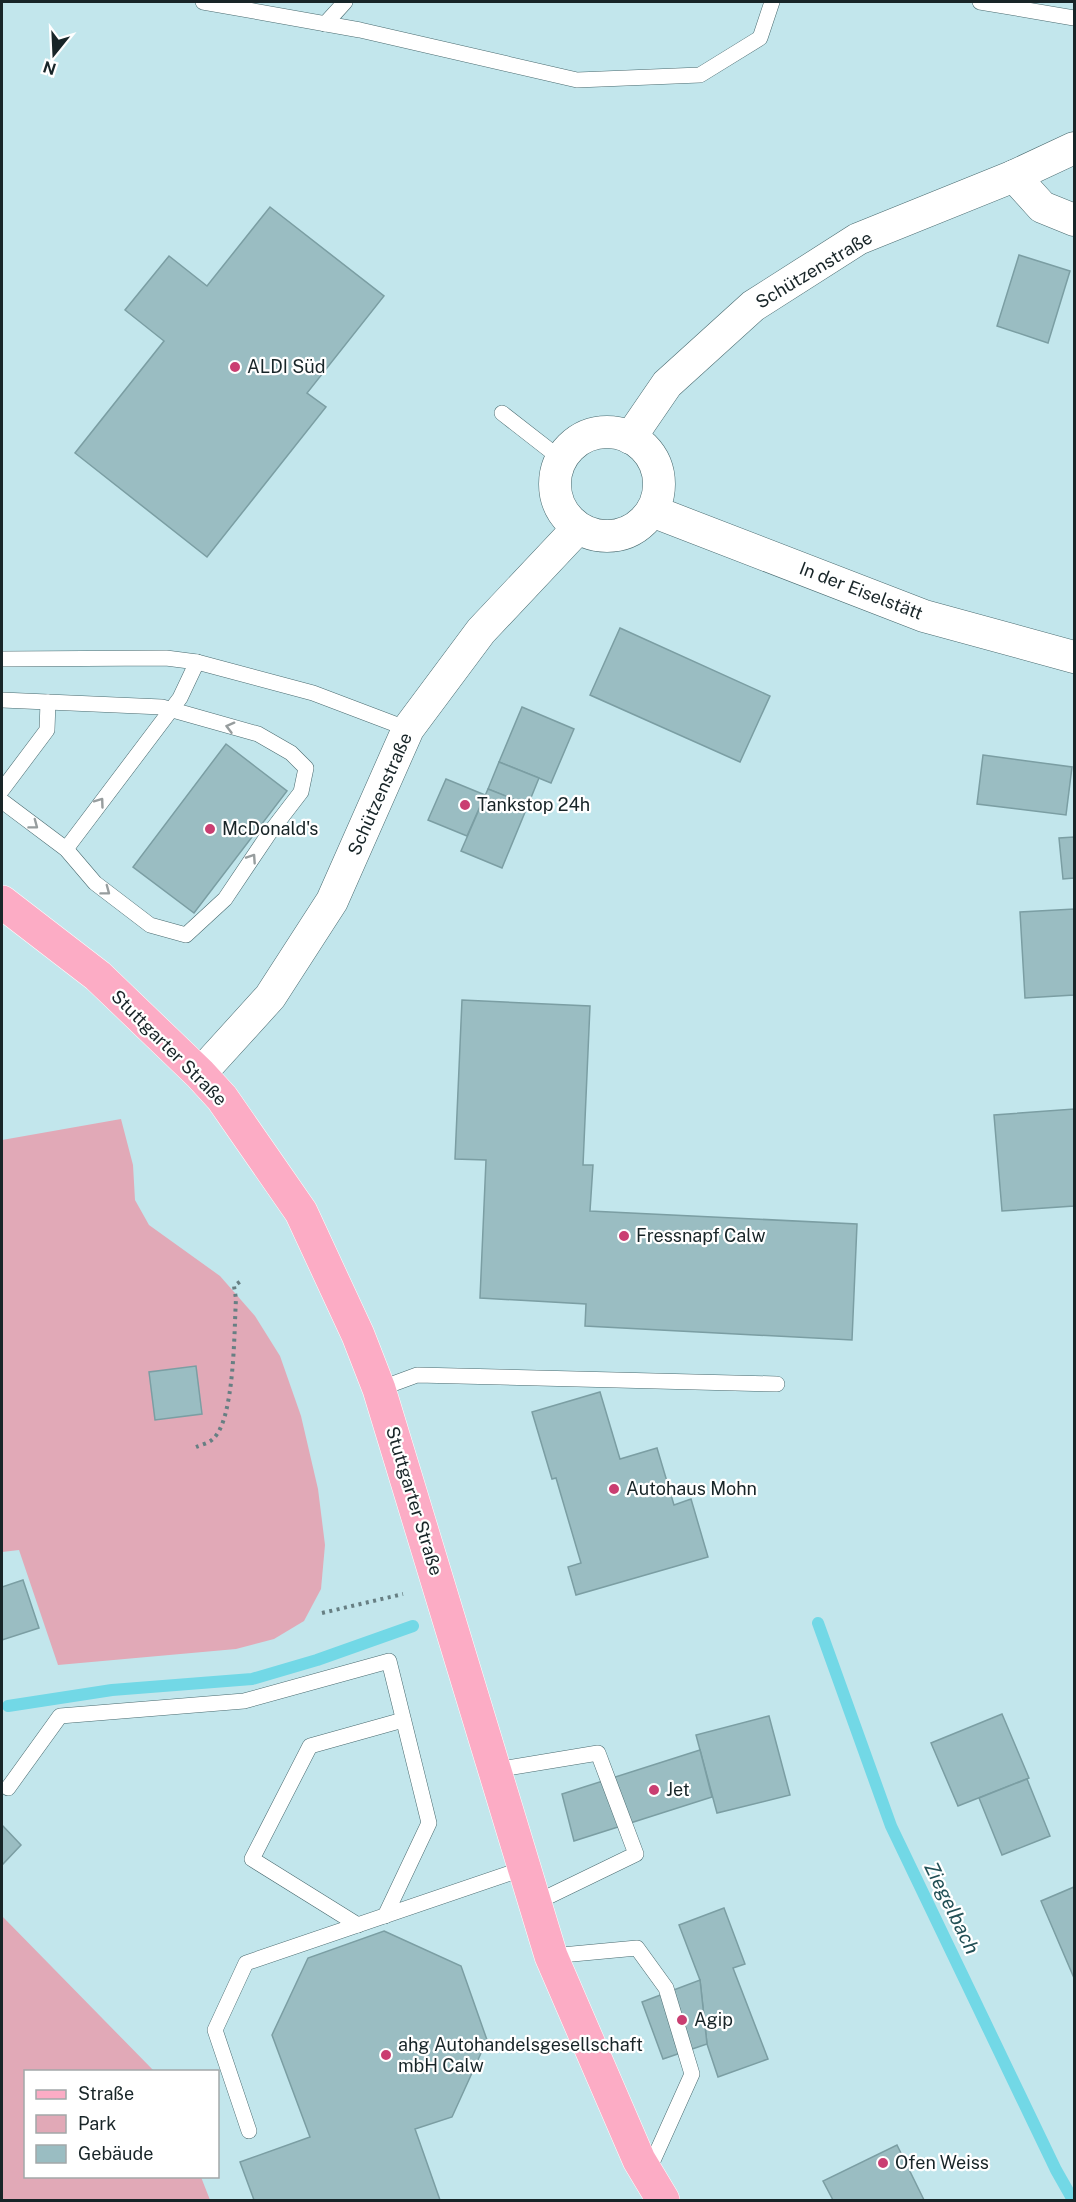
<svg xmlns="http://www.w3.org/2000/svg" width="1076" height="2202" font-family="'Public Sans',sans-serif">
<style>
.green{fill:#e1a9b7}
.lines{fill:none;stroke-linecap:round;stroke-linejoin:round}
.stream{stroke:#72d8e6;stroke-width:12}
.building{fill:#9abdc2;stroke:#7b9ea3;stroke-width:1.5}
.service-casing{stroke:#496a6f;stroke-width:16}
.minor-casing{stroke:#496a6f;stroke-width:33}
.primary-casing{stroke:#fff;stroke-width:34}
.path{stroke:#677f83;stroke-width:4;stroke-dasharray:3 4.5;stroke-linecap:butt}
.service{stroke:#fff;stroke-width:15}
.minor{stroke:#fff;stroke-width:32}
.primary{stroke:#fcacc5;stroke-width:33}
.oneway{stroke:#979d9e}
.poi-dot{fill:#ca3e71;stroke:#fff;stroke-width:2}
.labels{text-anchor:middle;stroke-width:4.5;stroke-linejoin:round;paint-order:stroke}
.street-label{font-size:18px;fill:#182528;stroke:#fff}
.poi-label{font-size:18px;fill:#182528;stroke:#fff;text-anchor:start}
.water-label{font-size:20px;font-style:italic;fill:#225056;stroke:#fff}
</style>
<rect width="100%" height="100%" fill="#c2e6ec"/>
<g class="green">
<path d="M121 1119 133 1165 135 1200 149 1225 220 1276 255 1316 280 1356 301 1416 318 1489 325 1545 321 1589 304 1621 274 1639 236 1649 58 1665 19 1550 2 1552V1140Z"/>
<path d="M2 1916 154 2071 26 2072V2176L201 2177 210 2200H2Z"/>
</g>
<g class="lines">
<g class="stream">
<path d="M818 1623 891 1826 1056 2170 1073 2200"/>
<path d="M8 1706 112 1690 252 1679 317 1660 413 1626"/>
</g>
</g>
<g class="building">
<path d="M270 207 384 296 307 393 326 407 207 557 75 453 164 341 125 310 169 256 207 286Z"/>
<path d="M1019 255 1070 271 1048 343 997 326Z"/>
<path d="M620 628 770 696 740 762 590 695Z"/>
<path d="M522 707 574 729 551 783 499 762Z"/>
<path d="M226 744 287 791 194 913 133 867Z"/>
<path d="M983 755 1072 767 1066 815 977 804Z"/>
<path d="M499 762 539 778 528 805 488 789Z"/>
<path d="M446 779 485 795 467 836 428 820Z"/>
<path d="M488 789 528 805 502 868 461 851Z"/>
<path d="M1074 837V878L1063 879 1059 838Z"/>
<path d="M1074 909V995L1025 998 1020 912Z"/>
<path d="M462 1000 590 1006 583 1165H593L590 1211 857 1224 852 1340 585 1326 586 1304 480 1298 486 1160 455 1159Z"/>
<path d="M1074 1109V1206L1002 1211 994 1115Z"/>
<path d="M196 1366 202 1414 155 1420 149 1372Z"/>
<path d="M600 1392 620 1459 657 1448 674 1505 691 1499 708 1557 576 1595 568 1567 581 1563 556 1478 552 1479 532 1412Z"/>
<path d="M23 1580 39 1628 2 1640V1587Z"/>
<path d="M1002 1714 1029 1778 958 1806 931 1743Z"/>
<path d="M769 1716 790 1795 717 1813 696 1735Z"/>
<path d="M700 1750 712 1797 574 1841 562 1794Z"/>
<path d="M1027 1779 1050 1836 1002 1855 979 1798Z"/>
<path d="M2 1825 21 1845 2 1865Z"/>
<path d="M1074 1887V1978L1041 1901Z"/>
<path d="M724 1908 745 1964 733 1968 768 2059 718 2077 707 2044 700 1980 679 1925Z"/>
<path d="M384 1931 461 1966 487 2040 452 2117 415 2129 440 2200H254L240 2162 310 2137 272 2035 308 1958Z"/>
<path d="M700 1980 707 2044 663 2059 642 2002Z"/>
<path d="M897 2145 924 2200H833L823 2181Z"/>
</g>
<g class="lines">
<defs>
<g id="service">
<path d="M203 2 360 30 577 80 700 75 760 38 772 2"/>
<path d="M980 2 1074 18"/>
<path d="M325 24 345 2"/>
<path d="M502 413 561 459"/>
<path d="M2 659 166 658 197 662 313 693 408 729"/>
<path d="M2 700 162 707 258 734 291 753 306 768 301 792 268 835 225 899 186 935 150 925 95 883 66 849 2 801"/>
<path d="M2 790 47 730 48 702"/>
<path d="M66 849 180 698 197 662"/>
<path d="M379 1389 417 1375 777 1384"/>
<path d="M495 1770 598 1753 636 1854 535 1903"/>
<path d="M8 1788 60 1716 244 1701 389 1661 429 1823 385 1916"/>
<path d="M358 1925 252 1859 310 1746 403 1720"/>
<path d="M551 1956 637 1948 666 1988 692 2074 647 2174"/>
<path d="M249 2131 215 2030 246 1963 525 1868"/>
</g>
<g id="minor">
<path d="M1014 176 1042 207 1074 220"/>
<circle cx="607" cy="484" r="52"/>
<path d="M630 438 667 384 753 306 858 239 1014 176 1074 148"/>
<path d="M652 511 924 616 1074 657"/>
<path d="M200 1074 270 997 332 901 408 729 481 631 578 528"/>
</g>
<path id="primary" d="M2 902 98 976 200 1074 222 1098 301 1212 358 1335 379 1389 551 1956 639 2160 663 2200"/>
</defs>
<use href="#service" class="service-casing"/>
<use href="#minor" class="minor-casing"/>
<use href="#primary" class="primary-casing"/>
<g class="path">
<path d="M196 1447C201 1445 209 1443 213 1439 235 1419 234 1330 236 1299L234 1286 241 1281"/>
<path d="M322 1613 403 1594"/>
</g>
<use href="#service" class="service"/>
<use href="#minor" class="minor"/>
<use href="#primary" class="primary"/>
</g>
<defs><path id="oneway-chevron" d="M-2-3.5L2.5 0L-2 3.5" fill="none" stroke-width="1.6" stroke-linecap="round" stroke-linejoin="round" transform="scale(1.5)"/></defs>
<g class="oneway">
<use href="#oneway-chevron" transform="translate(230 727) rotate(-165)"/>
<use href="#oneway-chevron" transform="translate(100 802) rotate(-54)"/>
<use href="#oneway-chevron" transform="translate(34 825) rotate(37)"/>
<use href="#oneway-chevron" transform="translate(252 858) rotate(-56)"/>
<use href="#oneway-chevron" transform="translate(106 891) rotate(37)"/>
</g>
<g class="poi-dot">
<circle cx="235" cy="367" r="6"/>
<circle cx="465" cy="805" r="6"/>
<circle cx="210" cy="829" r="6"/>
<circle cx="624" cy="1236" r="6"/>
<circle cx="614" cy="1489" r="6"/>
<circle cx="654" cy="1790" r="6"/>
<circle cx="682" cy="2020" r="6"/>
<circle cx="386" cy="2055" r="6"/>
<circle cx="883" cy="2163" r="6"/>
</g>
<g class="labels">
<g class="street-label">
<text transform="translate(814 270) rotate(-31)" y="6">Schützenstraße</text>
<text transform="translate(861 591) rotate(21)" y="6">In der Eiselstätt</text>
<text transform="translate(380 794) rotate(-66)" y="6">Schützenstraße</text>
<text transform="translate(169 1048) rotate(45)" y="6">Stuttgarter Straße</text>
<text transform="translate(414 1501) rotate(73)" y="6">Stuttgarter Straße</text>
</g>
<g class="poi-label">
<text x="247" y="373">ALDI Süd</text>
<text x="477" y="811">Tankstop 24h</text>
<text x="222" y="835">McDonald's</text>
<text x="636" y="1242">Fressnapf Calw</text>
<text x="626" y="1495">Autohaus Mohn</text>
<text x="666" y="1796">Jet</text>
<text x="694" y="2026">Agip</text>
<text x="398" y="2051">ahg Autohandelsgesellschaft<tspan x="398" dy="21">mbH Calw</tspan></text>
<text x="895" y="2169">Ofen Weiss</text>
</g>
<g class="water-label">
<text transform="translate(952 1908) rotate(64)" y="7">Ziegelbach</text>
</g>
</g>
<rect width="1076" height="2202" fill="none" stroke="#182528" stroke-width="6"/>
<rect x="24" y="2070" width="195" height="108" fill="#ffffff" stroke="#a3a8a9" stroke-width="1.5"/>
<rect x="36" y="2090" width="30" height="9" fill="#fcacc5" stroke="#a3a8a9" stroke-width="1.5"/>
<text x="78" y="2100" font-size="18" fill="#182528">Straße</text>
<rect x="36" y="2115" width="30" height="18" fill="#e1a9b7" stroke="#a3a8a9" stroke-width="1.5"/>
<text x="78" y="2130" font-size="18" fill="#182528">Park</text>
<rect x="36" y="2145" width="30" height="18" fill="#9abdc2" stroke="#a3a8a9" stroke-width="1.5"/>
<text x="78" y="2160" font-size="18" fill="#182528">Gebäude</text>
<g transform="translate(54 54) rotate(198)" stroke="#ffffff" stroke-width="4.5" paint-order="stroke">
<path d="M0-4.5L10 22L0 15L-10 22Z" fill="#182528"/>
<text y="-9" font-size="16" font-weight="bold" text-anchor="middle" fill="#182528">N</text>
</g>
</svg>
